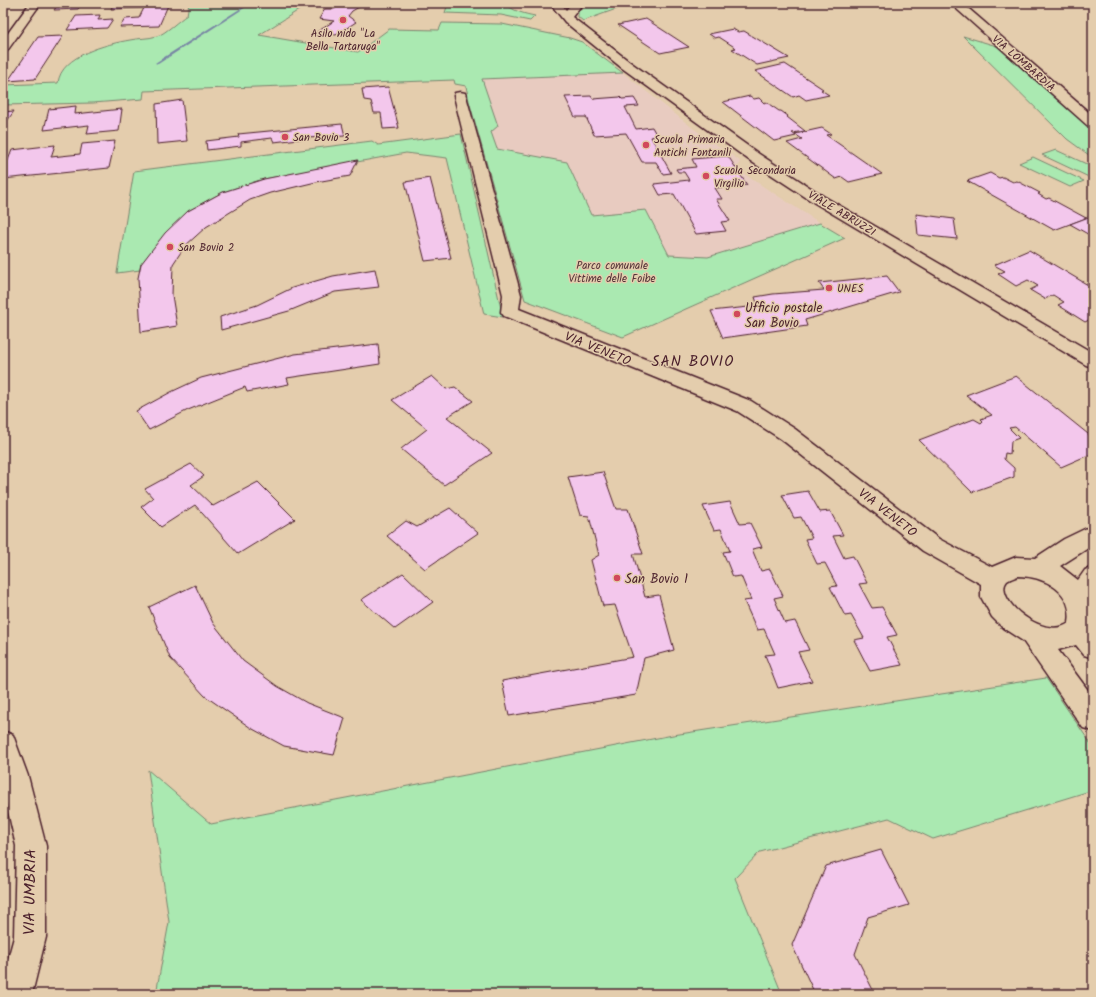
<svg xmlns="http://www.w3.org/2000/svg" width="1096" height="997" font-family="Kalam,sans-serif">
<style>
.built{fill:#e8cbc0}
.green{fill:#aae9b1;stroke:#7a846e}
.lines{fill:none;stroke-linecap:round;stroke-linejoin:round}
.stream{fill:#7886a4;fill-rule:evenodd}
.building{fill:#f3c7ec;stroke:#4a1f2b}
.minor-casing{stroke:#4a1f2b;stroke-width:3}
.tertiary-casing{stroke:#4a1f2b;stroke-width:3}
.minor{fill:#e4cdad;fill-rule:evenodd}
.tertiary{fill:#e4cdad;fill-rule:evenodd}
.poi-dot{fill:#d1495b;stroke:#e4cdad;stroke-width:1.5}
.labels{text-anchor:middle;stroke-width:3;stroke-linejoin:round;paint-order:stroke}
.far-poi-label{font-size:11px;fill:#4a1f2b;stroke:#e4cdad;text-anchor:start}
.far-street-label{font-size:11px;fill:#4a1f2b;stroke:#e4cdad}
.far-park-label{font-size:11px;fill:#543338;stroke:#e4cdad}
.poi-label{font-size:13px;fill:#4a1f2b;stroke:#e4cdad;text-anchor:start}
.street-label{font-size:13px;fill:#4a1f2b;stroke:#e4cdad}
.quarter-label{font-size:15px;letter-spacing:1px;fill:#4a1f2b;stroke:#e4cdad}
.near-street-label{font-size:16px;fill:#4a1f2b;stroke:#e4cdad}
</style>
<rect width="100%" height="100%" fill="#e4cdad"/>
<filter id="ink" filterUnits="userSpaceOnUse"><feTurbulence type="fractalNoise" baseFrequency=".025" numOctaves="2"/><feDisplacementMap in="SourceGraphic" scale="8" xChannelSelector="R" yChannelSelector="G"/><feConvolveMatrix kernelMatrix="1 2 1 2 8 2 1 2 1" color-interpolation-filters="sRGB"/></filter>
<g filter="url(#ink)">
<path class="built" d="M623 73 694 129 740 161 738 169 744 174 820 223 708 257 669 255 646 210 591 215 567 162 497 149 491 132 482 79Z"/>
<g class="green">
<path d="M189 3H310L259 35 358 52 389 29 439 30 442 23 502 24 570 38 582 42 623 73 482 79 498 126 491 132 497 149 567 162 591 215 646 210 669 255 708 257 820 223 845 238 623 337 525 300 469 101 466 86 455 84 454 80 144 91 143 99 93 103 3 105V85L58 83C61 55 107 44 130 40 138 38 148 39 157 36 165 34 179 20 187 15Z"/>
<path d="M448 3H505C512 11 525 14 535 16L530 21 501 15 445 13Z"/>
<path d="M590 3H633L583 21 578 17V11L591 4Z"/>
<path d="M963 36 1000 47 1093 129V158L1067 139Z"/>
<path d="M461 134 503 317 484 314 447 158 406 153 264 179 223 192 188 211 141 264 140 270 117 273 134 171 372 141 378 145Z"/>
<path d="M1056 150 1093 167V179L1042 155Z"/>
<path d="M1033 157 1084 181 1070 187 1019 163Z"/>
<path d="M1046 678 1093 747V790L933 839 889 818 760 852 735 878 782 994H156L169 922 148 770 211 824 673 735Z"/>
</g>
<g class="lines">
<path class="stream" d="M249 3H252L158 64 155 63Z"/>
</g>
<g class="building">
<path d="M59 3H82L78 9 54 10Z"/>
<path d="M114 3H169L159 26 120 27 125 19 139 18 144 8 111 9Z"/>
<path d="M344 3H366L352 11 348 16 356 22 336 35 317 32 334 21 319 19 325 9H334Z"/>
<path d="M100 15 98 20 113 19 107 28 67 30 76 16Z"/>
<path d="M646 19 689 47 660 53 618 25Z"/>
<path d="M733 29 738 32 744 31 789 58 757 65 732 49 736 48 719 37 715 38 709 34Z"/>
<path d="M63 36 35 79 8 81 38 37Z"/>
<path d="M785 64 823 89 821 90 829 95 806 100 799 95 793 97 755 71Z"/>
<path d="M388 87 399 128 383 129 381 113H374L371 101 364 100 362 89Z"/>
<path d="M591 96 593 99 620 97 622 99 634 98 639 106 625 107 636 129 652 127 657 136 651 137 671 173 663 174 656 162H642L626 133 594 135 586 117H575L565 97Z"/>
<path d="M750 96 754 99 759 98 764 103 766 102 779 111H781L788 116 787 117 805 131 792 133 796 136 774 141 723 102Z"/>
<path d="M182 100 187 141 157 144 156 104Z"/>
<path d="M76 106 75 114 122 109 119 131 87 134 89 125 44 130 49 109Z"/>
<path d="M14 111 3 127V112Z"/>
<path d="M342 124 345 136 307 138 274 142 272 138 241 142V146L207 150 206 141 239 137 238 134Z"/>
<path d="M822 128 831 134 826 135 882 174 849 182 842 177 836 179 787 143 802 139 795 134Z"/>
<path d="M115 141 109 168 3 179V173L12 150 55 145 51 157 80 154 82 144Z"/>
<path d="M728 156 747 185 715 188 722 199H716L730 221 721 222 726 231 696 234 674 194 660 195 654 184 689 180 684 172H678L676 169 696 167 692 159Z"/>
<path d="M358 160 350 176 316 182 270 193 250 200 206 227 185 246 173 264 172 295 177 326 141 332 138 278 141 264 165 233 188 211 223 192 264 179Z"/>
<path d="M990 173 999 178 1003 177 1013 182 1017 181 1040 193 1038 194 1046 199 1049 198 1086 218 1054 230 967 181Z"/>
<path d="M430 178 451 258 425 261 405 182Z"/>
<path d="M916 214 954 219 957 239 918 235Z"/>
<path d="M1093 215V237L1070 224 1086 218Z"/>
<path d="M1029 250 1093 288V321L1091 319 1085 322 1058 305 1064 302 1053 295 1045 299 1030 290 1038 286 1028 280 1016 286 998 274 1005 271 994 265Z"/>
<path d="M375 269 379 287 335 292 289 311 221 330 220 317 257 305 292 288 333 276Z"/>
<path d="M887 276 899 292 805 320 807 326 723 338 711 311 758 306 755 297 773 294 824 290 819 283Z"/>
<path d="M378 344 380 364 287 378 289 384 247 392 245 387 188 410 149 430 136 411 171 392 201 378 295 354Z"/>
<path d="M432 376 446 389 455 387 473 401 447 417 492 453 444 485 401 449 427 429 392 400Z"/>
<path d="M1016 376 1093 438V453L1061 467 1015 427 1009 428 1019 438 1011 441 1010 454 1005 453 1004 459 1014 468V477L972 492 919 440 974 419 981 423 983 421 981 419 992 415 966 395Z"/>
<path d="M191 464 204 476 191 485 213 506 258 482 295 519 238 554 195 505 161 527 141 507 153 498 145 489Z"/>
<path d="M603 472 616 509H628L643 554H633L645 597 659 595 674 650 644 658 636 695 509 716 502 681 633 657 615 605 603 606 591 560 599 555 589 516 580 515 568 477Z"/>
<path d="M808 491 820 512 830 511 843 535 833 536 844 558 853 556 867 583 859 584 872 608 882 607 897 635 887 637 902 665 870 671 854 640 864 638 851 615 845 616 830 587 837 586 825 563 817 564 805 539 812 538 801 517 794 518 782 495Z"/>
<path d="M730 502 740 524 750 523 762 547 752 549 761 571 770 569 783 596 774 598 785 623 795 621 809 650 798 652 812 681 778 688 765 655 775 654 764 629 757 630 744 601 751 600 741 576 733 577 723 552 730 551 721 529 714 530 703 506Z"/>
<path d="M450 508 478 533 425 569 387 536 406 521 417 527Z"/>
<path d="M403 573 433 602 395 629 361 600Z"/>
<path d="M195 585 213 623 243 661 277 686 307 703 345 718 334 755 284 746 251 728 205 696 170 658 149 607Z"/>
<path d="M881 850 909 905 868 917 855 954 875 994H815L792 945 826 866Z"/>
</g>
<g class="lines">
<defs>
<g id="minor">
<path d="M30 3H41L7 51 3 52V40Z"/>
<path d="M550 3H561L566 10 572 3H583L572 17 630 62 759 154 823 196 1093 353V367L1086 365 813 202 749 160 622 68 565 22Z"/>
<path d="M460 92 465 93 466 96 521 295 519 309 751 401 795 429 939 539 992 567 1016 557 1035 558 1064 539 1093 525V545L1060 566 1078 580 1085 570 1093 567V596L1091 600 1093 608V658L1084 655 1076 645 1058 650 1093 697V731L1083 728 1023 641 1003 628 992 617 981 597V584L923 551 781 439 737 411 504 316 501 312 503 295 454 96 455 93ZM1018 576C1045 576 1074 592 1069 623 1044 642 992 598 1007 581 1010 579 1015 577 1018 576Z"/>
<path d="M3 731 13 735 28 776 46 846V937L32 994H3V977L14 937 16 846 3 789Z"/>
</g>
<path id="tertiary" d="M950 3H962L1093 116V127L1088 126Z"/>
</defs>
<use href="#minor" class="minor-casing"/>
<use href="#tertiary" class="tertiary-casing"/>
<use href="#minor" class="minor"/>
<use href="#tertiary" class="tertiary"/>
</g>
</g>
<g class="poi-dot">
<circle cx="343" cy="20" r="4"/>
<circle cx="285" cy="137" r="4"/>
<circle cx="646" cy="145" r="4"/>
<circle cx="706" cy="176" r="4"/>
<circle cx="170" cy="247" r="4"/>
<circle cx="829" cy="288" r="4"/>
<circle cx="737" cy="314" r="4"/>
<circle cx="617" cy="578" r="4"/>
</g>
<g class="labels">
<g class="far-poi-label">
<text x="343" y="37" text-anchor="middle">Asilo nido "La<tspan x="343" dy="13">Bella Tartaruga"</tspan></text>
<text x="293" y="141">San Bovio 3</text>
<text x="654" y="143">Scuola Primaria<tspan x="654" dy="13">Antichi Fontanili</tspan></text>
<text x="714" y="174">Scuola Secondaria<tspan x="714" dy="13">Virgilio</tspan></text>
<text x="178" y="251">San Bovio 2</text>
<text x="837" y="292">UNES</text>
</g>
<g class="far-street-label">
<text transform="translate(1024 63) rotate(41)" y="4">VIA LOMBARDIA</text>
<text transform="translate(842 213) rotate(31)" y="4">VIALE ABRUZZI</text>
</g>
<g class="far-park-label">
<text x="612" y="269">Parco comunale<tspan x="612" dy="13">Vittime delle Foibe</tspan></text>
</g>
<g class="poi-label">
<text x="745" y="312">Ufficio postale<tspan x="745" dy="15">San Bovio</tspan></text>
<text x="625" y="583">San Bovio 1</text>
</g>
<g class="street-label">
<text transform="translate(598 348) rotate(22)" y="5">VIA VENETO</text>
<text transform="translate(888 512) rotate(38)" y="5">VIA VENETO</text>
</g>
<g class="quarter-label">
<text x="693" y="366">SAN BOVIO</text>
</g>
<g class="near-street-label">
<text transform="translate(29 892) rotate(-89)" y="6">VIA UMBRIA</text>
</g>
</g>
<rect width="1096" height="997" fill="none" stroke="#e4cdad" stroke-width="16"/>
<rect x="8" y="8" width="1080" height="981" fill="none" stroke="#4a1f2b" stroke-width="1.5" filter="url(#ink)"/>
</svg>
